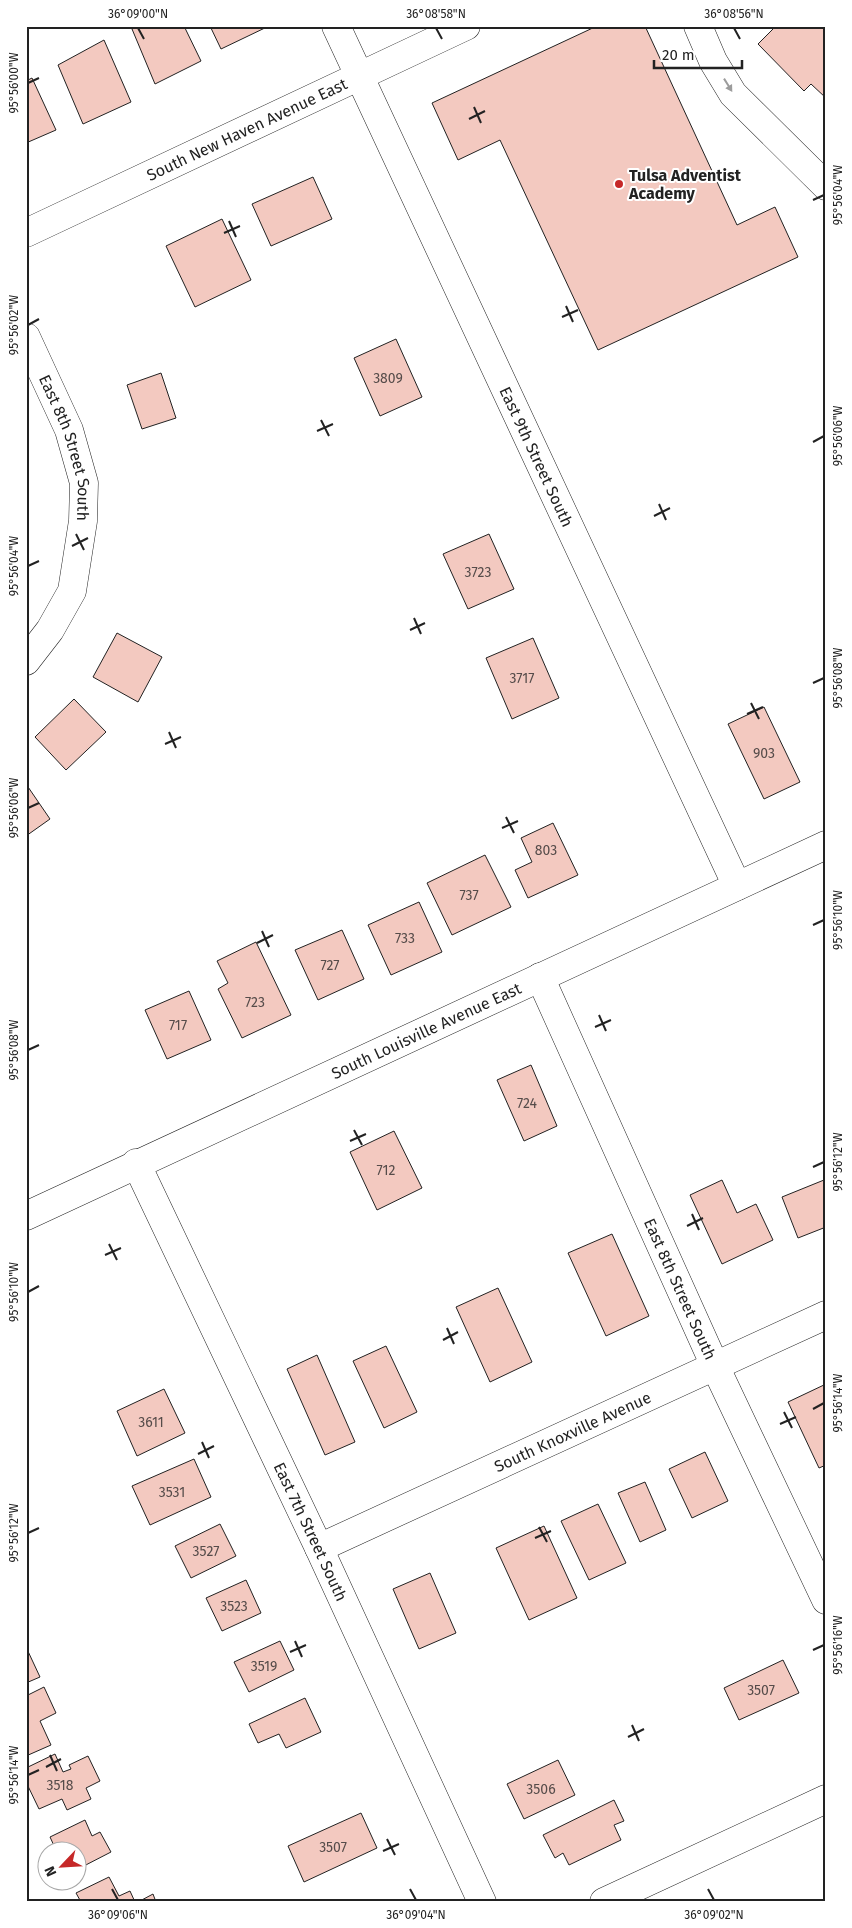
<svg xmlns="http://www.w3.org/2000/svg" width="852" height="1928" font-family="'Fira Sans',sans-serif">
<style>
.building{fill:#f3c9c0;stroke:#222}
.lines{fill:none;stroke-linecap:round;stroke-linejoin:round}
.minor-casing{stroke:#222;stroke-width:29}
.minor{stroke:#fff;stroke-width:28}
.oneway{fill:#9c9c9c}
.ticks{fill:none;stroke:#222;stroke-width:2}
.poi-dot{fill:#c62828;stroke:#fff;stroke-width:2}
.labels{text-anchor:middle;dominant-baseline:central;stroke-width:4;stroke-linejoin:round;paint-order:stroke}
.number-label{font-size:14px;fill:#564c4a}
.street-label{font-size:16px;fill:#222;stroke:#fff}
.poi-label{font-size:16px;font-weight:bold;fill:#222;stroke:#fff;text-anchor:start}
.neatline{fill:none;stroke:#222;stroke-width:2}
.ticks-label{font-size:12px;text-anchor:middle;fill:#222}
</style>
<rect width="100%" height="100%" fill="#fff"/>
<g class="building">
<path d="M137,26H184L201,61L155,84L132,29Z"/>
<path d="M210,26H269L221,49Z"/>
<path d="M597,26H645L737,225L775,207L798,257L598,350L500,140L458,160L432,103Z"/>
<path d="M776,26H826V98L811,84L804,91L758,44Z"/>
<path d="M104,40L131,102L83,124L58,65Z"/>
<path d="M32,78L56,130L26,143V81Z"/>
<path d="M313,177L332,219L271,246L252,204Z"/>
<path d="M222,219L251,280L195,307L166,246Z"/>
<path d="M396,339L422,397L380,416L354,358Z"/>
<path d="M161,373L176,418L142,429L127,385Z"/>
<path d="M489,534L514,589L468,609L443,554Z"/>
<path d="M117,633L162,657L138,702L93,677Z"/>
<path d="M533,638L559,698L512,719L486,658Z"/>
<path d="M74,699L106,732L66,770L35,737Z"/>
<path d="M764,707L800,782L764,799L728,724Z"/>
<path d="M26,784L50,819L26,836Z"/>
<path d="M553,823L578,875L528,898L515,870L532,862L521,838Z"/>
<path d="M485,855L511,907L452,935L427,883Z"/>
<path d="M419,902L442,952L391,975L368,925Z"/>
<path d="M342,930L364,979L318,1000L295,950Z"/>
<path d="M256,942L291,1015L242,1038L218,989L228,983L217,961Z"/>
<path d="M189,991L211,1040L167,1059L145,1010Z"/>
<path d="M531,1065L557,1126L524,1141L497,1080Z"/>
<path d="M394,1131L422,1188L377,1210L350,1152Z"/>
<path d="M722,1180L737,1213L756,1204L773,1240L722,1264L690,1195Z"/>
<path d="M824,1180L826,1183V1227L798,1238L782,1197Z"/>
<path d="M612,1234L649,1316L606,1336L568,1253Z"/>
<path d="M498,1288L532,1362L490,1382L456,1307Z"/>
<path d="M386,1346L417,1412L384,1428L353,1361Z"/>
<path d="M317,1355L355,1442L325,1455L287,1369Z"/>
<path d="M826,1384V1465L819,1468L788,1402Z"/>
<path d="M164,1389L185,1433L137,1456L117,1411Z"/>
<path d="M705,1452L728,1501L692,1518L669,1469Z"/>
<path d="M194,1459L211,1497L150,1525L132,1486Z"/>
<path d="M645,1482L666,1530L640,1542L618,1493Z"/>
<path d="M598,1504L626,1563L589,1580L561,1521Z"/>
<path d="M220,1524L236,1556L191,1578L175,1546Z"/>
<path d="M544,1526L577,1598L529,1620L496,1548Z"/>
<path d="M430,1573L456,1633L419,1649L393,1589Z"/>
<path d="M246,1580L261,1613L222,1631L206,1598Z"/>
<path d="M280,1641L294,1670L249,1692L234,1662Z"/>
<path d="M26,1647L40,1677L26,1683Z"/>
<path d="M783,1660L799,1693L739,1720L724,1688Z"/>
<path d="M44,1687L56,1713L40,1721L51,1745L26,1756V1696Z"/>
<path d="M305,1698L321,1732L286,1748L279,1734L258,1743L249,1724Z"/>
<path d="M55,1754L63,1772L71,1769L69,1765L88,1756L100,1781L86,1788L91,1799L67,1810L62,1799L39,1809L26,1782V1768Z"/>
<path d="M558,1760L575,1795L524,1819L507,1784Z"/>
<path d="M614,1800L624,1821L614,1825L621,1840L569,1865L563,1853L555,1858L543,1835Z"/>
<path d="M361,1813L377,1848L304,1882L288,1846Z"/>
<path d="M85,1820L92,1836L100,1832L111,1852L78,1869V1850H56L50,1837Z"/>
<path d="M109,1877L119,1896L130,1891L135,1902H81L76,1893Z"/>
<path d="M153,1894L156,1902H138Z"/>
</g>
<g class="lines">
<g class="minor-casing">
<g id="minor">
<path id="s1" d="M336,26L737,886"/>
<path d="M698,26L713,61L733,94L826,186"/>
<path id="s2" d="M26,233L466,26"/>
<path id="s3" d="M26,337L69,430L84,483L83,521L72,591L50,630L26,661"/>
<path id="s4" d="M540,977L715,1366L826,1600"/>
<path id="s5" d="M136,1163L319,1548L482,1902"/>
<path id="s6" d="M26,1216L826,845"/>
<path id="s7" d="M319,1548L826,1315"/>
<path d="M604,1902L826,1799"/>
</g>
</g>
<use href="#minor" class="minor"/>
</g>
<defs><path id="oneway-solid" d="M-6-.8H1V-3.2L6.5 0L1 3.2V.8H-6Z" transform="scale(1.25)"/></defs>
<use class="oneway" href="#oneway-solid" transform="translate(728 85) rotate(58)"/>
<path class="ticks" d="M138,28L144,39M436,28L442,39M734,28L740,39M28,83L39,78M474,107L481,123M469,119L485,111M813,200L824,195M229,221L236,237M224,233L240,226M566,306L573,322M562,317L578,310M28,325L39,319M321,420L329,436M317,431L333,424M813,442L824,436M659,504L666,520M654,516L670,508M76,534L84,550M72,546L88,538M28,566L39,561M414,618L421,634M410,630L425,623M813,683L824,678M751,703L759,719M747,714L763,707M169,732L176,748M165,744L181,737M28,808L39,803M506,817L514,833M502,828L518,821M813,925L824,920M262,931L269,947M257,943L273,935M599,1015L606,1031M595,1027L611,1020M28,1050L39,1045M354,1130L362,1145M350,1141L366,1134M813,1167L824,1162M692,1214L699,1230M687,1226L703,1218M109,1244L117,1260M105,1255L121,1248M28,1292L39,1286M447,1328L454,1344M443,1340L458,1332M813,1409L824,1403M784,1412L792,1428M780,1424L796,1417M202,1442L209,1458M198,1454L214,1446M539,1527L547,1542M28,1533L39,1528M535,1538L551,1531M295,1641L302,1657M813,1650L824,1645M290,1652L306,1645M632,1725L639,1741M628,1737L644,1729M50,1755L57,1771M46,1767L61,1759M28,1775L39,1770M387,1839L395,1855M383,1851L399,1844M112,1889L118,1900M410,1889L416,1900M708,1889L714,1900"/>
<circle class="poi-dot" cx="619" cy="184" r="5"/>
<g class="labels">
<g class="number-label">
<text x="388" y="378">3809</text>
<text x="478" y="572">3723</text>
<text x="522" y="678">3717</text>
<text x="764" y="753">903</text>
<text x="546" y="850">803</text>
<text x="469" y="895">737</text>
<text x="405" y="938">733</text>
<text x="330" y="965">727</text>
<text x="255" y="1002">723</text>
<text x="178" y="1025">717</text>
<text x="527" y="1103">724</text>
<text x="386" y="1170">712</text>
<text x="151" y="1422">3611</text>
<text x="172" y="1492">3531</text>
<text x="206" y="1551">3527</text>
<text x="234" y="1606">3523</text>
<text x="264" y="1666">3519</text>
<text x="761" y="1690">3507</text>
<text x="60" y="1785">3518</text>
<text x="541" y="1789">3506</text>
<text x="333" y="1847">3507</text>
</g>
<g class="street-label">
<text stroke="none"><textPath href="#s2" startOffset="244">South New Haven Avenue East</textPath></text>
<text stroke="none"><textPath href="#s3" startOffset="119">East 8th Street South</textPath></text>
<text stroke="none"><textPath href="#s1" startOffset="475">East 9th Street South</textPath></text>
<text stroke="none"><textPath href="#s6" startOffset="441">South Louisville Avenue East</textPath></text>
<text stroke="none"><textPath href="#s4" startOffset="342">East 8th Street South</textPath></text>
<text stroke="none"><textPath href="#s7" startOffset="279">South Knoxville Avenue</textPath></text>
<text stroke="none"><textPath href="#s5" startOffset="408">East 7th Street South</textPath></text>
</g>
<g class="poi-label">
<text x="629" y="175">Tulsa Adventist<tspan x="629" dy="18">Academy</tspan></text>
</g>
</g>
<rect width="852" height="1928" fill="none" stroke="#ffffff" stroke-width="55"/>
<g transform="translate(62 1866) rotate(245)"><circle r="24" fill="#ffffff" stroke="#a7a7a7"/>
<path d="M0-4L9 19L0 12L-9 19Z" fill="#c62828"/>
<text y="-8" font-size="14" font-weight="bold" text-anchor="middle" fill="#222222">N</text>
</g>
<path d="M654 60v8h88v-8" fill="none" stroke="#222222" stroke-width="2.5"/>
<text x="662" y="60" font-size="15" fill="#222222" stroke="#ffffff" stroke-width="4" paint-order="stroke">20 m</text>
<rect x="28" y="28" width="796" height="1872" class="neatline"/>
<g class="ticks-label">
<text x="138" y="18">36°09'00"N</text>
<text x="436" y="18">36°08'58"N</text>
<text x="734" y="18">36°08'56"N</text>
<text transform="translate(14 83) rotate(-90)" y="4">95°56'00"W</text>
<text transform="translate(838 195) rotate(-90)" y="4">95°56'04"W</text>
<text transform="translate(14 325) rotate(-90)" y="4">95°56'02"W</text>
<text transform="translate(838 436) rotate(-90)" y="4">95°56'06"W</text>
<text transform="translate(14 566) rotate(-90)" y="4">95°56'04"W</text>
<text transform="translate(838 678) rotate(-90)" y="4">95°56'08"W</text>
<text transform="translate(14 808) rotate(-90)" y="4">95°56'06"W</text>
<text transform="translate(838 920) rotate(-90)" y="4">95°56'10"W</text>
<text transform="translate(14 1050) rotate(-90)" y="4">95°56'08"W</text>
<text transform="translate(838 1162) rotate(-90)" y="4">95°56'12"W</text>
<text transform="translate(14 1292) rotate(-90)" y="4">95°56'10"W</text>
<text transform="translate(838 1403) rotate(-90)" y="4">95°56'14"W</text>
<text transform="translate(14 1533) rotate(-90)" y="4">95°56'12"W</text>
<text transform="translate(838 1645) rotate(-90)" y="4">95°56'16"W</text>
<text transform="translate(14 1775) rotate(-90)" y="4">95°56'14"W</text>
<text x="118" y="1919">36°09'06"N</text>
<text x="416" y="1919">36°09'04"N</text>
<text x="714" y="1919">36°09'02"N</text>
</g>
</svg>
